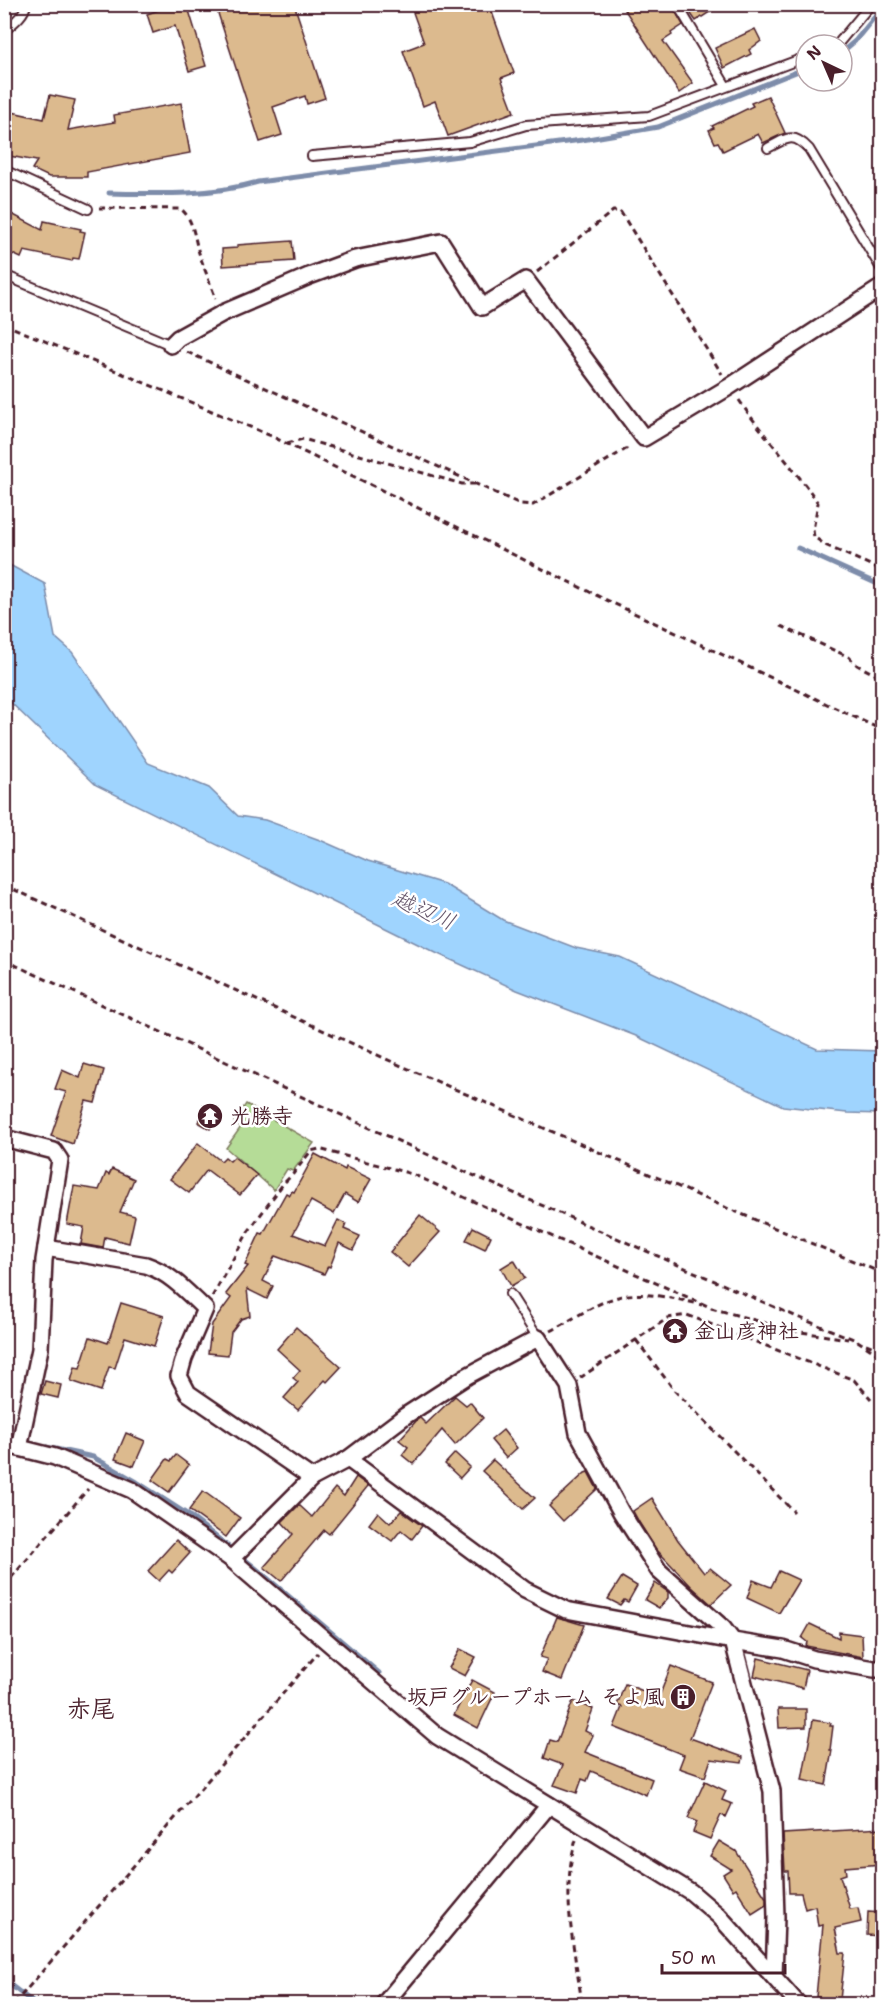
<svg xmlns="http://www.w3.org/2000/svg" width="887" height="2009" font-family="'Shantell Sans','Klee One',sans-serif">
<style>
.green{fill:#b5dc97;stroke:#807e61;stroke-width:1.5}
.water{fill:#9fd4fe;stroke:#7d8caa;stroke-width:1.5}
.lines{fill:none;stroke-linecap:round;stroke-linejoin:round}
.stream{stroke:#7d8caa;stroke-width:5}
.building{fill:#dcba8e;stroke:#4a1f2b;stroke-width:1.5}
.service-casing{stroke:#4a1f2b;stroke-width:12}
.minor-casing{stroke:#4a1f2b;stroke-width:20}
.path{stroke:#4a1f2b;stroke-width:3;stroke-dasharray:6 4.5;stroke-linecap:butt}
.service{stroke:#fff;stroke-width:8}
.minor{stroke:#fff;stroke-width:15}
.labels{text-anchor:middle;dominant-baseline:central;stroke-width:5;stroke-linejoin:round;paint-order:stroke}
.poi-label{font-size:21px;font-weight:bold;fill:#4a1f2b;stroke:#fff;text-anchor:start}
.water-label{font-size:22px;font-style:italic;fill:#64556a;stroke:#fff}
.quarter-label{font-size:24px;font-weight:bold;fill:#4a1f2b;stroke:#fff}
</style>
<rect width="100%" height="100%" fill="#fff"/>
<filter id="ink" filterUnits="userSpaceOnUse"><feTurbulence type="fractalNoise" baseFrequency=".0167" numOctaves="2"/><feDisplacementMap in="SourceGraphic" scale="12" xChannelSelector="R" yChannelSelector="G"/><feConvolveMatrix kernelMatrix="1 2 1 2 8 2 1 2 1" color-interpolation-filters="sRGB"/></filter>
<g filter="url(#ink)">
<path class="green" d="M246,1104L314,1143L293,1171L287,1169L274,1190L226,1148L241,1127L234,1122Z"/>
<path class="water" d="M4,562L45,584L55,637L72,652L148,763L209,788L238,816L265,820L320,840L368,861L444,884L503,920L576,948L620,957L817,1049L882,1051V1114L847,1113L783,1106L636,1036L517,990L436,953L96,785L5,697Z"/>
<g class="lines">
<g class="stream">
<path d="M842,52L855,41L882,8"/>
<path d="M109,193C158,194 210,196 258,182L582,140L658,127L806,68"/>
<path d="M798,548L882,586"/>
<path d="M4,1435L20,1440"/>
<path d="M46,1447L93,1457L137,1482L187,1514L253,1566L379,1673"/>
<path d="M4,1980L35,2004"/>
</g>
</g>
<g class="building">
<path d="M176,4H187L206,66L189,71L175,26L153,33L147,14Z"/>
<path d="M215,4H294L325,98L307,104L305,96L273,107L282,135L260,142Z"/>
<path d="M410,4H489L514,73L501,78L514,112L448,136L435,101L423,106L403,51L424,43Z"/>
<path d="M621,4H671L683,25L671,33L672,35L663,41L693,83L679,93Z"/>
<path d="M684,4H722L696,21Z"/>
<path d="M755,29L761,41L749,50L751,54L724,68L715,48Z"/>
<path d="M50,95L75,100L68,130L115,122L114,115L181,103L190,153L87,172V177H49L32,169L37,161L4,155V120L7,111L44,119Z"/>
<path d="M768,96L785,133L763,143L758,134L723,151L718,142L715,143L709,130L714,128L712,126L753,106L751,103Z"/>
<path d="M4,210L42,230L44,221L81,229L80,231L85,232L79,259L73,258L72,261L24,251L21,258L4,250Z"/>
<path d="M292,241L294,261L223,266L222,249L237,248V245Z"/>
<path d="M84,1064L104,1070L95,1103L86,1101L73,1144L51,1136L66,1092L55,1089L62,1070L80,1078Z"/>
<path d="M208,1106L221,1113L210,1129L198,1122Z"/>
<path d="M198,1143L221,1161L225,1157L230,1161L234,1157L257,1175L240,1195L207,1170L189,1193L170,1179Z"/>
<path d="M315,1154L345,1170L346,1167L371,1179L358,1202L345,1194L334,1214L311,1201L293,1234L325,1246L338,1220L346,1224L344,1229L360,1236L353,1250L339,1243L330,1267L328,1266L324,1274L275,1256L263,1281L273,1286L267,1299L247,1289L250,1316L241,1319L231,1332L228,1355L208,1353L212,1324L231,1298L226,1294L248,1266L245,1265L260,1233L263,1234L286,1193L290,1195L292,1191L294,1192Z"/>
<path d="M112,1169L134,1179L120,1212L135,1216L129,1243L105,1237L103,1248L81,1244L84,1227L67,1224L74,1186L99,1190L106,1173L109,1175Z"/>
<path d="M420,1215L440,1232L408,1267L390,1252Z"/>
<path d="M473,1227L491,1236L485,1249L466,1240Z"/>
<path d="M514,1260L525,1278L511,1286L501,1268Z"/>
<path d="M121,1303L164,1316L154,1346L125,1337L115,1368L109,1367L101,1391L71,1381L75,1367L80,1368L90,1337L108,1343Z"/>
<path d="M296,1327L341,1367L327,1382L325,1380L298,1410L284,1398L298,1382L293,1378L300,1370L277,1349Z"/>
<path d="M45,1381L61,1385L58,1398L41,1394Z"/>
<path d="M455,1396L466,1405L470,1402L483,1418L455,1445L442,1430L413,1464L402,1455L408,1447L399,1440L417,1420L420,1418L426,1424Z"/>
<path d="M503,1430L517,1448L506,1458L491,1440Z"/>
<path d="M126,1433L145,1441L134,1466L115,1459Z"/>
<path d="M455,1453L470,1467L460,1478L445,1464Z"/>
<path d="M176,1455L189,1465L169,1492L152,1480L167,1459L171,1461Z"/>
<path d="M493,1460L535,1498L523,1509L482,1471Z"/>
<path d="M588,1472L597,1489L563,1521L549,1506L585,1473Z"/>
<path d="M356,1477L368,1486L329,1534L324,1530L281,1581L264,1567L293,1534L282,1522L299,1505L312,1517L335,1488L344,1496Z"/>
<path d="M203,1491L240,1518L226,1537L189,1510Z"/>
<path d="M652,1498L678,1540L704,1573L710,1568L731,1585L711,1604L692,1587L656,1549L640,1524L633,1511Z"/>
<path d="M401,1511L422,1526L412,1539L401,1530L392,1541L369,1524L378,1512L390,1523Z"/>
<path d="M176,1540L190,1553L172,1573L169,1570L159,1581L148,1571Z"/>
<path d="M779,1571L799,1580L779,1613L747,1598L753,1580L771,1587Z"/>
<path d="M622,1577L637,1586L628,1602L624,1600L620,1605L608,1599Z"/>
<path d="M655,1583L668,1592V1598L659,1608L645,1600Z"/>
<path d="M557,1617L584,1625L562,1680L542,1672L547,1659L540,1657Z"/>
<path d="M810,1624L839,1638V1632L862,1635L863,1657L806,1646L807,1642L802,1638Z"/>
<path d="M460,1649L476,1657L465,1676L449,1668Z"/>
<path d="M758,1658L807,1670L803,1688L754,1676Z"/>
<path d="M671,1666L712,1682L690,1738L743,1757L742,1763L711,1759L705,1777L679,1768L684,1755L614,1727L622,1707L617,1705L625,1684L659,1697Z"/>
<path d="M472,1680L495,1692L478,1728L454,1715Z"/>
<path d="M573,1701L593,1709L585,1731L593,1735L585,1752L652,1779L646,1795L591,1771L587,1781L582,1779L577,1793L554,1785L563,1765L544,1758L550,1740L557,1742Z"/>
<path d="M778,1709H806V1727L779,1728Z"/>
<path d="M813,1720L831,1723L830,1726H833L830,1750H832L826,1785L802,1780Z"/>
<path d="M705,1781L726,1791L722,1800L732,1804L726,1817L721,1815L710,1839L693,1832L697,1822L688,1818Z"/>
<path d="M882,1828V1864L845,1867L846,1874L840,1876L850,1909L858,1908L861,1922L835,1928L840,1953H845L840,2000L816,1997L823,1925L818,1926L815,1906L805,1909L801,1893H789L788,1871H785L783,1834Z"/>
<path d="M719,1841L736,1851L766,1898V1905L752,1914L736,1888L733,1890L723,1874L731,1869L710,1856Z"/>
<path d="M868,1912L882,1913V1936L867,1935Z"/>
</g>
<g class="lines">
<g class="service-casing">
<g id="service">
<path d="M677,4L726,86"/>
<path d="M4,31C12,24 25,15 26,4"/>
<path d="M837,45L871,4"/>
<path d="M768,148C787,138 793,132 809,149L882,270"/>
<path d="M312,156L470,142L526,125L649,116L806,57"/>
<path d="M4,170L88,209"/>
<path d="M4,275L171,345"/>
<path d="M510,1294L538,1338"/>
</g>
</g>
<g class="minor-casing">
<g id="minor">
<path d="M171,345L178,338L223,313L309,276L355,259L441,242L482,307L526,280L644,438L729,387L882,287"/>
<path d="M4,1138L54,1151L60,1160L44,1260L40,1349L19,1448"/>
<path d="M46,1248L146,1265C170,1273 187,1292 205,1309L184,1358L179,1376L188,1393L312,1478"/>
<path d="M4,1444L55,1457L132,1490L231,1559L437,1736L691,1892L719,1916L798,2004"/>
<path d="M348,1459L525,1590L566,1610L733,1641L772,1791L776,1917L774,1977"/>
<path d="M231,1559L312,1478L348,1459L405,1416L467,1376L538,1338L569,1386L578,1433L621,1512L659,1571L723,1628L733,1641L783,1649L814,1659L874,1669H882"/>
<path d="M384,2004L549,1805"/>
</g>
</g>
<g class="path">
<path d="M99,208L181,209C194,220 194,238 199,253C204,268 210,283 216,299"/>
<path d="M537,272L613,211H620L722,374"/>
<path d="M4,324L269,435L600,597L882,730"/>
<path d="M187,352L520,504L533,505L631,446"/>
<path d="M739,400C763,436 794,467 818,503L813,530L814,537L827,546L882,570"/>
<path d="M287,443L303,439L462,484H475"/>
<path d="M781,626L849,657L857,665L882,678"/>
<path d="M4,885L395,1063L727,1208L882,1273"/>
<path d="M4,960L468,1173L795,1316L856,1340L882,1357"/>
<path d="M212,1297L248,1232L283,1184L293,1174L311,1151L319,1149L412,1174L712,1308"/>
<path d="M711,1308L794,1331L848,1339"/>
<path d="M551,1331C572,1320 595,1303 618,1297C641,1290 679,1299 702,1305"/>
<path d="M636,1340L675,1391L794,1512"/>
<path d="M866,1344L882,1350"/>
<path d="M580,1378L668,1318L687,1315L854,1380L871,1399"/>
<path d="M4,1586L88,1489"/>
<path d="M576,1840C560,1892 575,1951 582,2004"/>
<path d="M4,1998L12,2004"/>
<path d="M14,2004L318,1653"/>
</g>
<use href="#service" class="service"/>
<use href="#minor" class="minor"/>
</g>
</g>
<defs>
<g id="temple-disc" transform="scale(1.35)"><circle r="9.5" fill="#4a1f2b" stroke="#fff"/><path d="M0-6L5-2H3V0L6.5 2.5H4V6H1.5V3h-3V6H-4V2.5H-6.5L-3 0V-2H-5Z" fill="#fff"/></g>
<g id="building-disc" transform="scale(1.35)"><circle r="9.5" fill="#4a1f2b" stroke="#fff"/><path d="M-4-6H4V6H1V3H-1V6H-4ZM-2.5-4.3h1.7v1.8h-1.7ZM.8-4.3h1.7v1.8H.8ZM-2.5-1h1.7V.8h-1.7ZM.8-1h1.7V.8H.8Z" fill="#fff"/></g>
</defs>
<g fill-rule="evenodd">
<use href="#temple-disc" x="210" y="1116"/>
<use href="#temple-disc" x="675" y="1331"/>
<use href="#building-disc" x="683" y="1697"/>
</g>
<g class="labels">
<g class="poi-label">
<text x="230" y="1116">光勝寺</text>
<text x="694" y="1331">金山彦神社</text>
<text x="664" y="1697" text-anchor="end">坂戸グループホーム そよ風</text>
</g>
<g class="water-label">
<text transform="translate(424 910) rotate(24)">越辺川</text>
</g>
<g class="quarter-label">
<text x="91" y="1709">赤尾</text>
</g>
</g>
<rect width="887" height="2009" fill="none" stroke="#fff" stroke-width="24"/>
<rect x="12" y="12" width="863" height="1985" fill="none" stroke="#4a1f2b" stroke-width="2" filter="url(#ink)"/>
<g transform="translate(824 63) rotate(316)"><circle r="28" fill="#ffffff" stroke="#b7a5aa" stroke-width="1.5"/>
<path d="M0-4.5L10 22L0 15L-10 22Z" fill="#4a1f2b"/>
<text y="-9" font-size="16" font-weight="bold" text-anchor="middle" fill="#4a1f2b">N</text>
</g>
<path d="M662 1964v9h123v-9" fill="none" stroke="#4a1f2b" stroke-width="3"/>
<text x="671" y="1964" font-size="18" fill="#4a1f2b" stroke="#ffffff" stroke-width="4.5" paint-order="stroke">50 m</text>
</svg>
